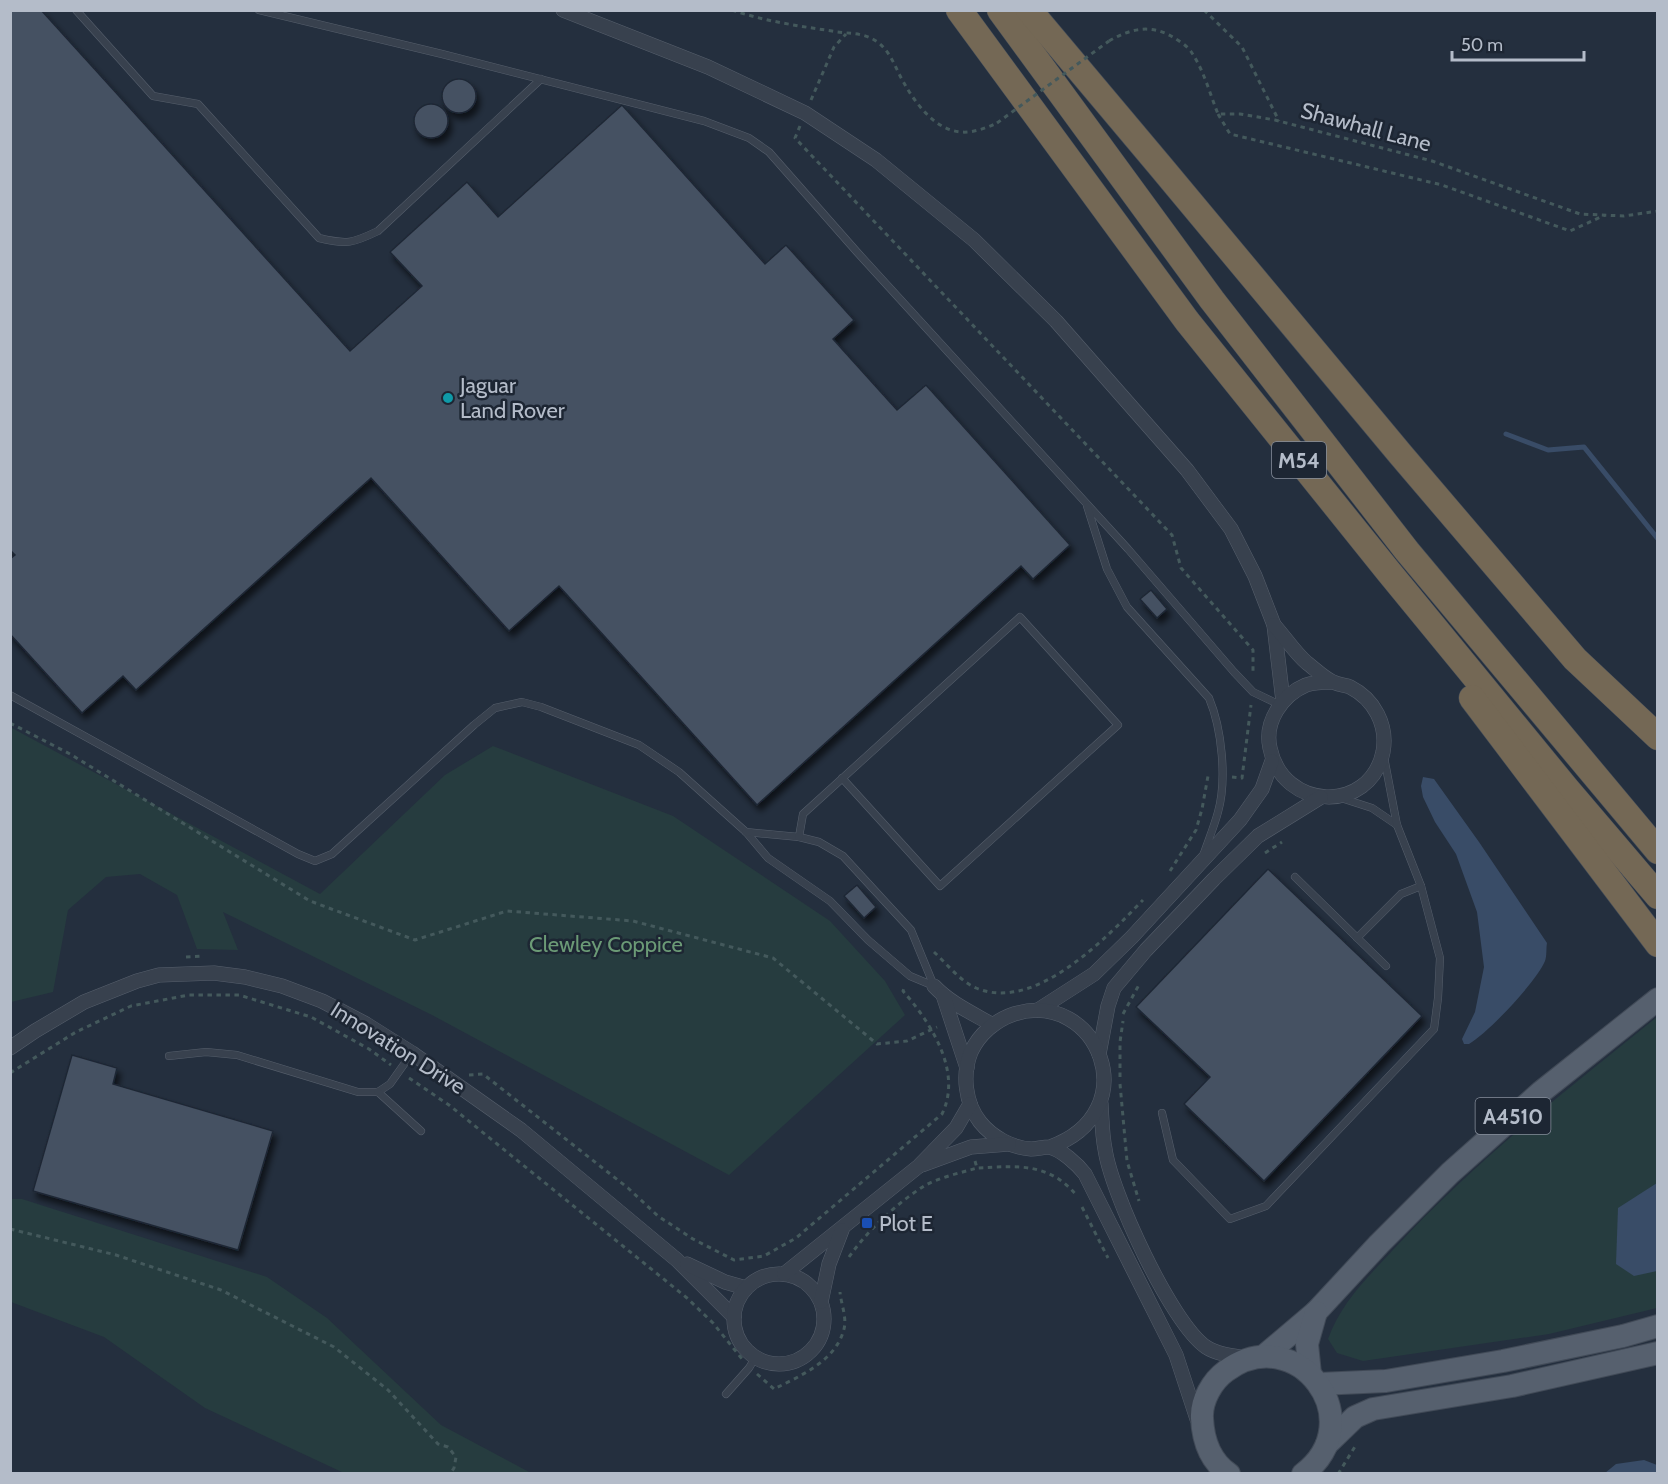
<svg xmlns="http://www.w3.org/2000/svg" width="1668" height="1484" font-family="Cabin,sans-serif">
<style>
.green{fill:#263c3f}
.water{fill:#394c67}
.lines{fill:none;stroke-linecap:round;stroke-linejoin:round}
.stream{stroke:#394c67;stroke-width:5}
.building{fill:#455162;stroke:#1f2835;stroke-width:1.5;filter:url(#shadow)}
.lane-casing{stroke:#565f6c;stroke-width:8}
.street-casing{stroke:#565f6c;stroke-width:15}
.primary-casing{stroke:#414a57;stroke-width:24}
.highway-casing{stroke:#434c59;stroke-width:27}
.path{stroke:#44595c;stroke-width:3;stroke-dasharray:4.5 4.5;stroke-linecap:butt}
.lane{stroke:#38414e;stroke-width:7}
.street{stroke:#38414e;stroke-width:14}
.primary{stroke:#56606e;stroke-width:22}
.highway{stroke:#746855;stroke-width:26}
.path-bridge{stroke:#44595c;stroke-width:3;stroke-dasharray:4.5 4.5;stroke-linecap:butt}
.culture-dot{fill:#0f9aa8;stroke:#1d2633;stroke-width:2}
.transit-dot{fill:#1a4fb4;stroke:#1d2633;stroke-width:2}
.labels{text-anchor:middle;dominant-baseline:central;stroke-width:5;stroke-linejoin:round;paint-order:stroke}
.shield{fill:#1d2633;stroke:#878f9c;stroke-width:1.5}
.shield-label{font-size:21px;font-weight:bold;fill:#b4bcc9}
.street-label{font-size:22px;fill:#b4bcc9;stroke:#1d2633}
.poi-label{font-size:22px;fill:#b4bcc9;stroke:#1d2633;text-anchor:start}
.park-label{font-size:22px;fill:#6b9a76;stroke:#1d2633}
</style>
<defs>
<filter id="shadow"><feDropShadow dx="3.5" dy="6" stdDeviation="3" flood-color="#0009"/></filter>
</defs>
<rect width="100%" height="100%" fill="#242f3e"/>
<g class="green">
<path d="M10,727L320,894L445,775L493,746L673,816L830,921L885,981L905,1015L729,1175L432,1015L223,912L238,950L197,949L177,895L140,874L106,877L68,910L53,992L11,1002Z"/>
<path d="M1657,1017V1308L1549,1334L1363,1361L1337,1353L1328,1339C1341,1303 1367,1278 1392,1251C1472,1164 1565,1091 1657,1017Z"/>
<path d="M11,1199H22L267,1277L327,1318L441,1425L531,1473H344L205,1408L104,1337L11,1302Z"/>
</g>
<g class="water">
<path d="M1423,777L1434,779L1479,842L1547,943C1546,948 1547,956 1545,961C1537,981 1488,1033 1469,1044H1464L1462,1039L1475,1012L1484,967L1477,912L1456,854L1435,822L1423,797L1421,786Z"/>
<path d="M1657,1183V1271L1634,1276L1616,1264L1618,1208Z"/>
<path d="M1644,1460L1657,1465V1473H1605L1616,1464Z"/>
</g>
<g class="lines">
<path class="stream" d="M1506,434L1548,450L1584,447L1658,539"/>
</g>
<g class="building">
<path d="M10,10H41L350,351L422,286L390,252L467,182L498,217L622,105L765,264L786,245L854,320L833,339L897,410L926,385L1070,545L1033,579L1021,566L757,805L559,586L509,631L371,478L136,690L123,676L82,713L10,634V559L15,555L10,550Z"/>
<circle cx="459" cy="96" r="17"/>
<circle cx="431" cy="121" r="17"/>
<path d="M1151,590L1167,609L1157,618L1140,599Z"/>
<path d="M1268,869L1422,1016L1264,1181L1184,1104L1210,1077L1136,1007Z"/>
<path d="M857,885L876,907L864,918L844,896Z"/>
<path d="M72,1055L117,1068L113,1084L273,1131L238,1250L33,1191Z"/>
</g>
<g class="lines">
<g class="lane-casing">
<g id="lane">
<path d="M76,10L153,96L198,104L319,238C347,245 353,243 378,231L541,79"/>
<path d="M259,10L442,54L704,121L749,138L769,152L857,252L1128,549L1234,672L1253,692L1280,705"/>
<path d="M1087,506L1107,569L1127,607L1209,698C1222,729 1227,780 1218,812C1214,827 1208,841 1203,856"/>
<path d="M10,695L298,854L315,861L332,854L474,725L495,708L522,702L541,707L639,745L679,772L746,832L768,858L830,901L868,940L910,976L934,986"/>
<path d="M1341,798L1372,808L1397,825"/>
<path d="M746,832L799,837L819,842L843,856L911,930L934,986"/>
<path d="M799,837L803,814L1020,617L1118,725L940,886L842,778"/>
<path d="M1295,877L1386,966"/>
<path d="M1357,938L1401,894L1421,886"/>
<path d="M169,1056L206,1052L237,1055L358,1092H378L390,1084L412,1053"/>
<path d="M378,1092L421,1131"/>
<path d="M1162,1113L1173,1160L1230,1219L1266,1206L1434,1029L1438,998L1440,958L1421,886L1397,825L1384,757"/>
<path d="M726,1394L749,1368L755,1358"/>
</g>
</g>
<g class="street-casing">
<g id="street">
<path d="M563,10L708,67L805,113L876,160L974,240L1056,321L1187,470L1231,529L1255,576L1274,625L1283,701"/>
<path d="M1274,625C1285,637 1295,653 1307,663C1315,669 1324,678 1333,682C1339,685 1345,685 1350,687C1374,699 1388,725 1383,752C1370,814 1283,811 1270,748C1264,722 1282,695 1306,685C1314,682 1323,682 1333,682"/>
<path d="M934,986C950,1003 972,1013 993,1025"/>
<path d="M943,995L967,1068"/>
<path d="M1038,1010L1094,974L1132,937L1240,820L1262,789L1272,761"/>
<path d="M10,1048L35,1031L84,1002L137,981L159,975L214,973L245,977L282,986L322,1001L366,1024L412,1053L521,1130L677,1260L734,1317"/>
<path d="M1099,1054L1108,1006L1114,988L1146,950L1214,879L1258,836L1321,797"/>
<path d="M1101,1104C1102,1119 1102,1134 1105,1149C1111,1192 1171,1323 1206,1347C1218,1355 1236,1356 1250,1358"/>
<path d="M1050,1147C1148,1112 1098,988 1014,1014C996,1020 979,1034 971,1052C962,1074 965,1103 980,1122C992,1137 1012,1148 1031,1149C1037,1149 1043,1147 1049,1147C1061,1149 1078,1165 1085,1174L1176,1355L1197,1419"/>
<path d="M922,1165L971,1147L1009,1144"/>
<path d="M687,1264L725,1282L746,1288"/>
<circle cx="779" cy="1319" r="45"/>
<path d="M784,1274L919,1166L956,1128L970,1104"/>
<path d="M821,1302L829,1264L842,1230"/>
</g>
</g>
<g class="primary-casing">
<g id="primary">
<path d="M1264,1356L1316,1312L1379,1244L1450,1173L1541,1092L1658,999"/>
<path d="M1310,1374L1307,1344L1316,1312"/>
<path d="M1319,1384L1386,1381L1503,1361L1623,1336L1658,1326"/>
<path d="M1327,1444L1355,1417L1373,1409L1512,1386L1658,1353"/>
<path d="M1229,1474C1210,1461 1203,1440 1202,1418C1201,1401 1212,1381 1226,1371C1297,1319 1373,1421 1303,1474"/>
</g>
</g>
<g class="highway-casing">
<g id="highway">
<path d="M959,10L1187,321L1388,571L1566,788L1658,896"/>
<path d="M1000,10L1212,300L1407,551L1658,851"/>
<path d="M1029,10L1161,167L1401,455L1575,659L1658,737"/>
<path d="M1472,698L1658,944"/>
</g>
</g>
<g class="path">
<path d="M732,10C764,21 798,26 832,31C847,34 863,32 876,41C891,51 895,68 904,83C916,104 935,130 961,132C973,133 986,128 997,123"/>
<path d="M1204,10L1242,47L1279,121"/>
<path d="M1109,41C1130,29 1149,24 1171,36C1178,40 1188,46 1192,53C1204,71 1210,94 1218,114H1240L1275,120L1432,161L1580,214L1624,216L1658,211"/>
<path d="M811,100L834,47L846,34"/>
<path d="M1218,114L1230,134L1442,185L1570,231L1605,215"/>
<path d="M800,126L795,138L1172,535L1181,568L1253,650V674"/>
<path d="M10,723L70,754L310,901L415,940L507,911L633,921L773,958L877,1044L907,1041L937,1027"/>
<path d="M1232,777L1242,778L1251,705"/>
<path d="M1265,853L1282,842"/>
<path d="M1170,871L1196,830L1202,809L1208,776H1211"/>
<path d="M934,952C947,964 960,981 976,988C1035,1013 1106,938 1143,900"/>
<path d="M186,957L204,956"/>
<path d="M1123,1014L1140,983"/>
<path d="M10,1073L76,1032L131,1006L189,995H239L311,1017L369,1049L391,1065"/>
<path d="M469,1075L483,1074L628,1188L658,1216L693,1239L734,1260L764,1256L796,1238L942,1114C963,1071 930,1022 903,991L905,986"/>
<path d="M1120,1077V1042L1123,1021"/>
<path d="M409,1078L449,1105L687,1298L713,1323L742,1359"/>
<path d="M1120,1084L1127,1161L1139,1201"/>
<path d="M975,1161L977,1168C1018,1166 1049,1162 1077,1196"/>
<path d="M1082,1207L1108,1258"/>
<path d="M10,1229L116,1255L221,1290L334,1347L388,1390L438,1444L448,1447L456,1457L454,1468L450,1474"/>
<path d="M849,1257C868,1230 896,1204 924,1186C940,1177 960,1173 977,1168"/>
<path d="M757,1374L774,1389C800,1376 836,1361 844,1329C847,1317 841,1304 840,1292"/>
<path d="M1338,1474L1356,1445"/>
</g>
<use href="#lane" class="lane"/>
<use href="#street" class="street"/>
<use href="#primary" class="primary"/>
<use href="#highway" class="highway"/>
<path class="path-bridge" d="M997,123L1109,41"/>
</g>
<circle class="culture-dot" cx="448" cy="398" r="6"/>
<rect class="transit-dot" x="861" y="1217" width="12" height="12" rx="3"/>
<g class="labels">
<g class="shield">
<rect x="1272" y="442" width="54" height="36" rx="4.5"/>
<rect x="1475.5" y="1098" width="75" height="36" rx="4.5"/>
</g>
<g class="shield-label">
<text x="1299" y="460">M54</text>
<text x="1513" y="1116">A4510</text>
</g>
<g class="street-label">
<text transform="translate(1366 127) rotate(15)">Shawhall Lane</text>
<text transform="translate(398 1048) rotate(32)">Innovation Drive</text>
</g>
<g class="poi-label">
<text x="460" y="385">Jaguar<tspan x="460" dy="25">Land Rover</tspan></text>
<text x="879" y="1223">Plot E</text>
</g>
<g class="park-label">
<text x="606" y="944">Clewley Coppice</text>
</g>
</g>
<rect width="1668" height="1484" fill="none" stroke="#b4bcc9" stroke-width="24"/>
<path d="M1452 51v9h132v-9" fill="none" stroke="#b4bcc9" stroke-width="3"/>
<text x="1461" y="51" font-size="18" fill="#b4bcc9" stroke="#1d2633" stroke-width="4.5" paint-order="stroke">50 m</text>
</svg>
